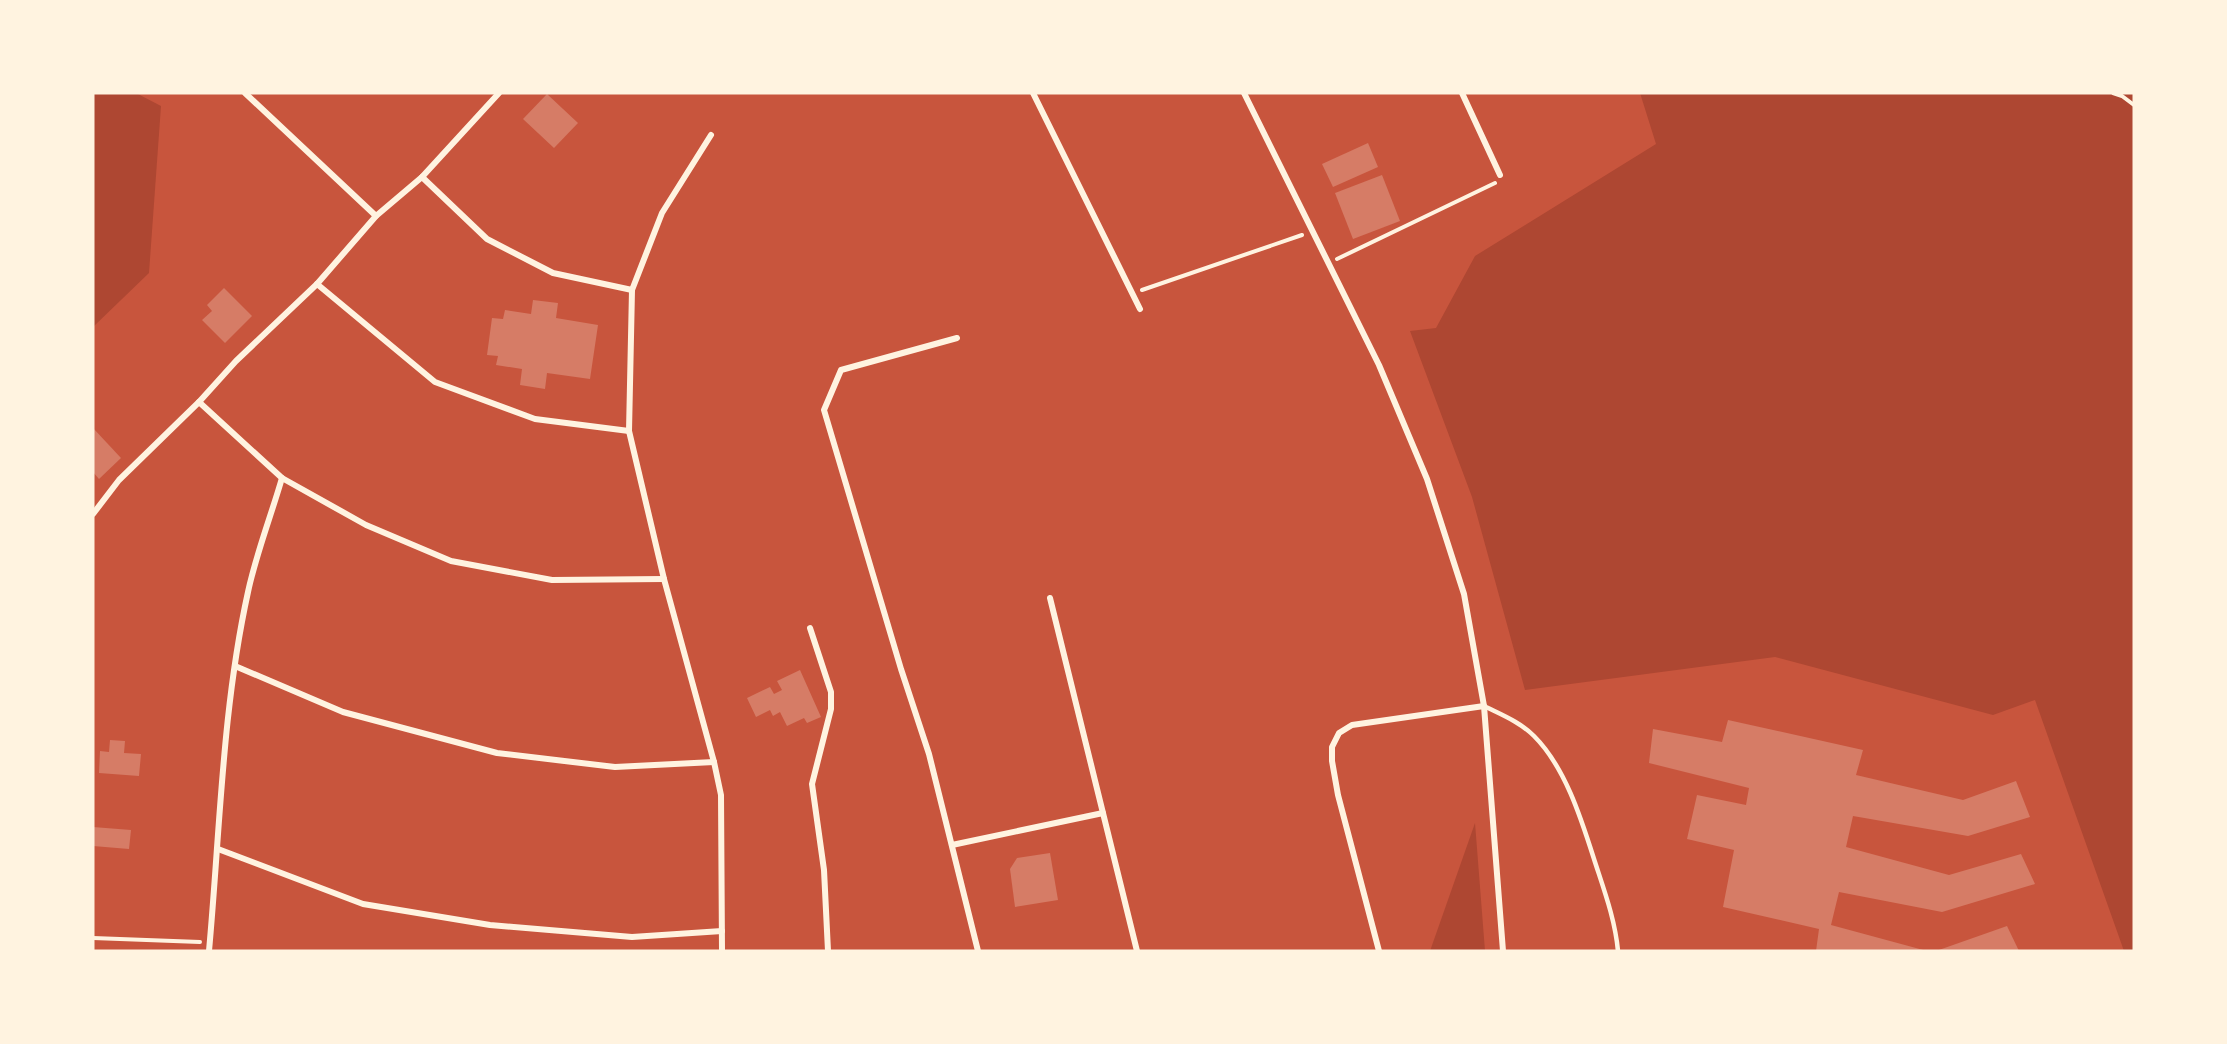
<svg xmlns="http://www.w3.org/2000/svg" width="2227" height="1044" font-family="Georgia,serif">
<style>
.green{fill:#ae4732}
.building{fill:#d67c66}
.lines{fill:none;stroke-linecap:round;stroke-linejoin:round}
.path{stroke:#fff3e0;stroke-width:4}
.service{stroke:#fff3e0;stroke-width:4.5}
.minor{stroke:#fff3e0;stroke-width:6}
</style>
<rect width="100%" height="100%" fill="#c8553d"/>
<g class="green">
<path d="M93,93H136L161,106L149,273L93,327Z"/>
<path d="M1640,93H2134V951H2124L2035,700L1993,715L1775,657L1525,690L1472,497L1410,331L1436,328L1475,256L1656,144Z"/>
<path d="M1475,823L1485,951H1430Z"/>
</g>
<g class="building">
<path d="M547,94L578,123L554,148L523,119Z"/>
<path d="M1368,143L1378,167L1333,187L1322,164Z"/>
<path d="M1382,175L1400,221L1353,239L1335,193Z"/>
<path d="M224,288L252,316L225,343L202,320L212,311L207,305Z"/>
<path d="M533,300L558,303L556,318L598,325L590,379L547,373L545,389L520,385L522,369L496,365L498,356L487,355L492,318L503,319L505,310L531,314Z"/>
<path d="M93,428L121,458L99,479L93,472Z"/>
<path d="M800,670L821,717L807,723L804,718L787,726L780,712L773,716L770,710L756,717L747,698L770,687L774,694L782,690L777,681Z"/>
<path d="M1728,720L1863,750L1856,775L1963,800L2016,781L2030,817L1968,836L1853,816L1846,847L1949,875L2021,854L2035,884L1942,912L1839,892L1831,925L1927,951H1816L1819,929L1723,907L1734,850L1687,839L1697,795L1746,805L1749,788L1649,763L1653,729L1722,742Z"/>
<path d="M110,740L125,741L124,753L141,754L139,776L99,773L100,751L109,752Z"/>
<path d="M93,827L131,830L129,849L93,846Z"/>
<path d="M1050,853L1058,900L1015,907L1010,869L1017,858Z"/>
<path d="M2007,926L2019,951H1936Z"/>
</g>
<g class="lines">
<g class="path">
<path d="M2113,93L2122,96L2134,105"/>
<path d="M1337,259L1495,183"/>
<path d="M1142,290L1302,235"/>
<path d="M93,938L200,942"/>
</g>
<path class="service" d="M1484,706C1502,715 1520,722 1534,736C1565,767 1581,818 1594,859C1604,890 1615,919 1618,951"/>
<g class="minor">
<path d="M245,93L376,216"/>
<path d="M1033,93L1140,309"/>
<path d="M1244,93L1379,365L1427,479L1464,594L1484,706L1503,951"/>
<path d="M1462,93L1500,175"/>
<path d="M711,135L662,213L632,290L629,431L664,579L714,762L721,795L722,951"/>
<path d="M422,177L487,239L553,273L632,290"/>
<path d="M317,284L435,382L535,419L629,431"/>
<path d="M957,338L841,370L824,410L901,669L929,754L978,951"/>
<path d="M199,402L282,478L366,525L451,561L552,580L664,579"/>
<path d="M93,514L119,480L199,402L236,361L317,284L376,216L422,177L499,93"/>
<path d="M1050,598L1137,951"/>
<path d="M810,628L831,692V709L812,784L824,870L828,951"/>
<path d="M235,666L343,712L497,753L615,767L714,762"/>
<path d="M952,845L1103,813"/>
<path d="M218,849L363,904L490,925L632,937L722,931"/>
<path d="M209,951C220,831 222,710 248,592C256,554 271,516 282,478"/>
<path d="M1379,951L1338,795L1332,761V747L1339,733L1352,725L1484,706"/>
</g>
</g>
<rect width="2227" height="1044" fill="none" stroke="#fff3e0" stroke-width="189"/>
</svg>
